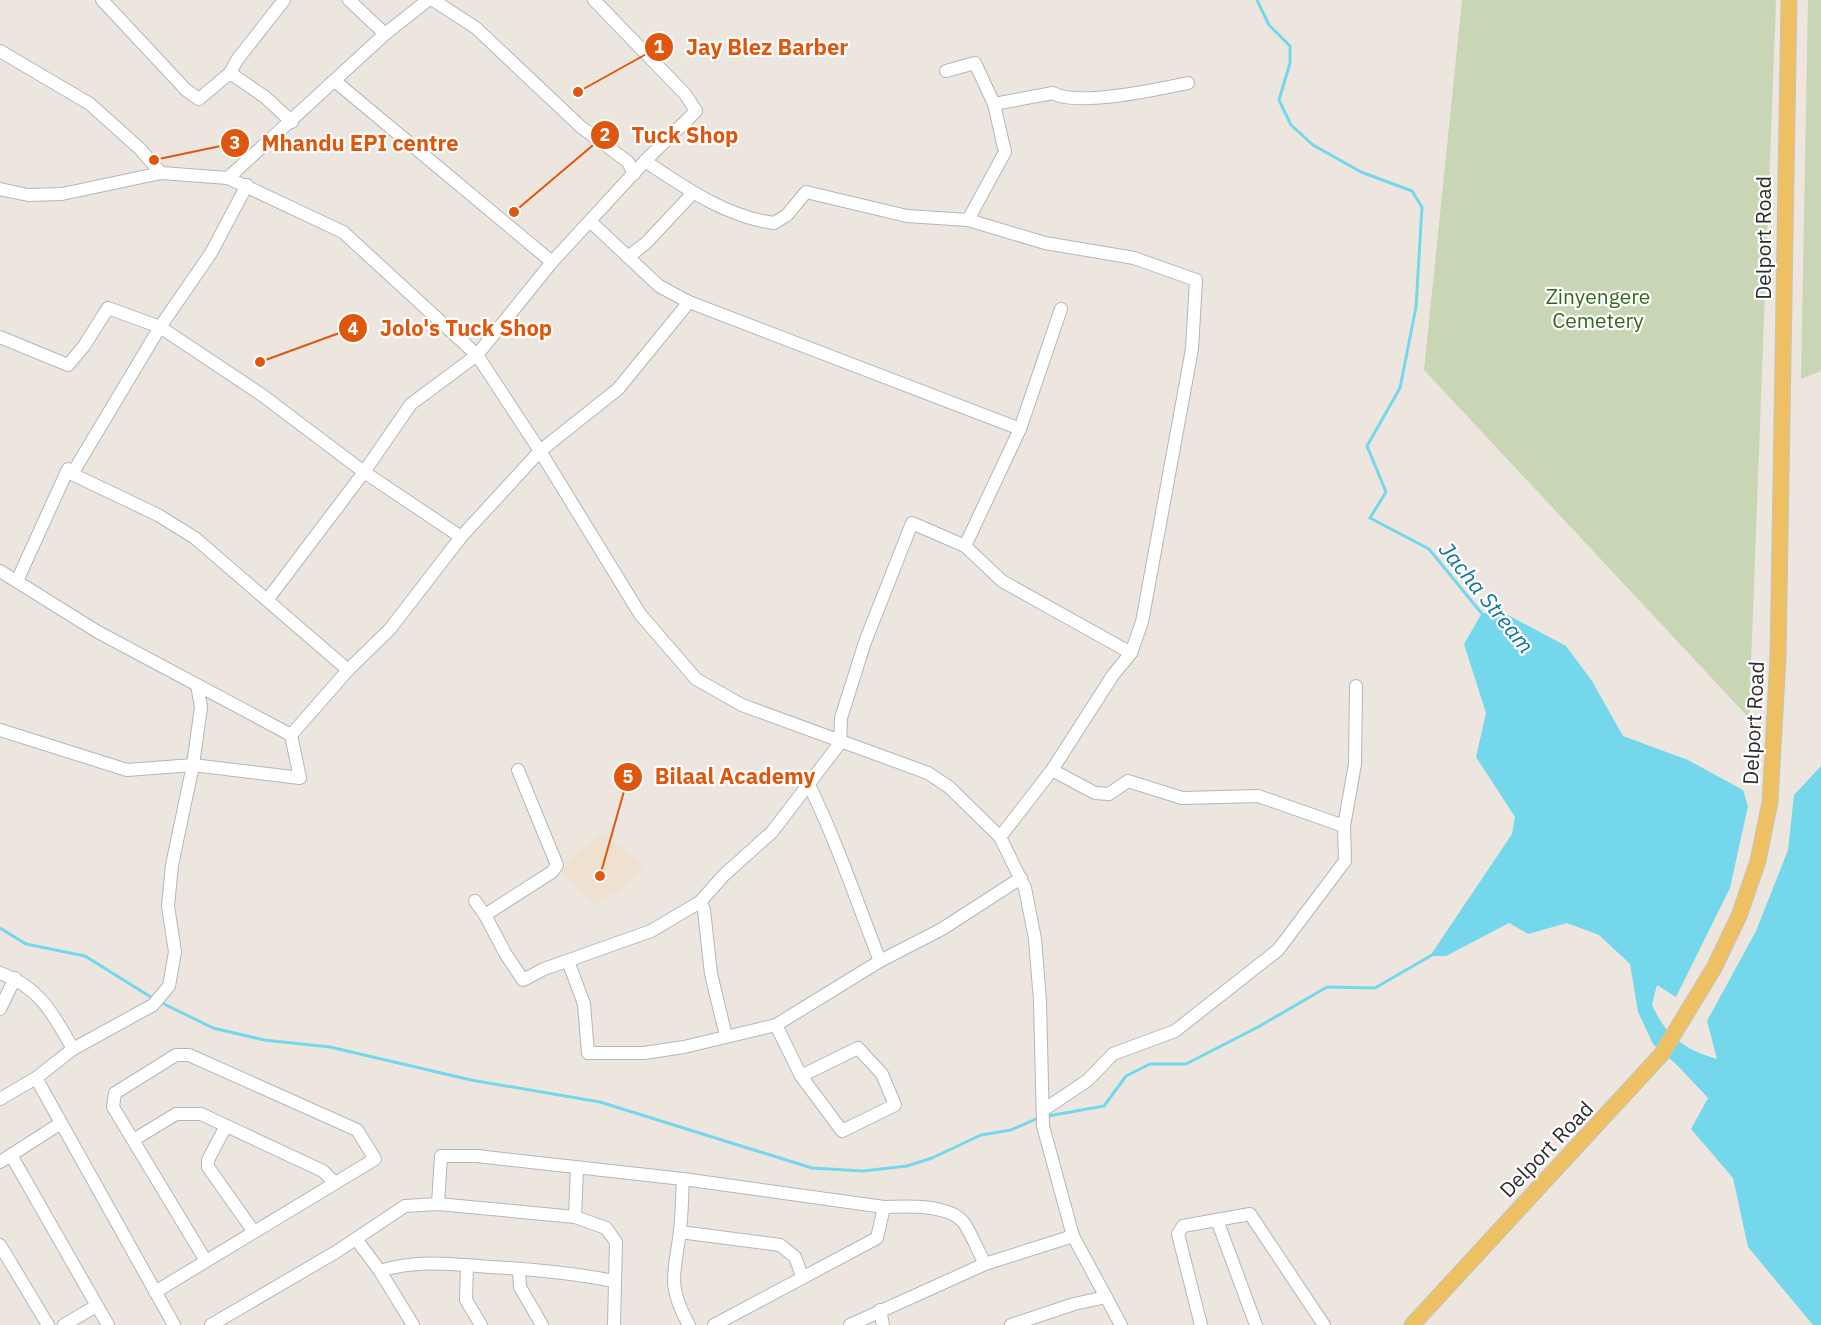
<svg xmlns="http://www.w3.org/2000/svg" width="1821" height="1325" font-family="'IBM Plex Sans',sans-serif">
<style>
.education{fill:#eee1cf}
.cemetery{fill:#c9d6b6}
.water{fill:#75d7ec}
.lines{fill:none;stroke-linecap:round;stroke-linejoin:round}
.stream{stroke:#75d7ec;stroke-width:3}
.minor-casing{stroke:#b2b6bf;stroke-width:14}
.major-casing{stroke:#c4c4c4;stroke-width:17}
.minor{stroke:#fff;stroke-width:12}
.major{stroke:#edc163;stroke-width:15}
.labels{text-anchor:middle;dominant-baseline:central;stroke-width:4.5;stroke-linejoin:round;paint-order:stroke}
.street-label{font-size:21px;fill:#2c2c2c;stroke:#fff}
.park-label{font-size:21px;fill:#33681c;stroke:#fff}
.water-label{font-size:22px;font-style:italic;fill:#11779b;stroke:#fff}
.leader{fill:none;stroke:#df570e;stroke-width:2}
.callout-dot{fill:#df570e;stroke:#fff;stroke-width:2}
.mark-label{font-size:18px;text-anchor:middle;font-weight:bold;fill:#fff}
.callout-label{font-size:22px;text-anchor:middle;font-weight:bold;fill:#df570e;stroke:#fff;stroke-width:4.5;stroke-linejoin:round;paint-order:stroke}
</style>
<rect width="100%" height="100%" fill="#ede6df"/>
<path class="education" d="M602,833L644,866L625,887L594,905L558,869Z"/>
<g class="cemetery">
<path d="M1462,0H1776L1749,718L1424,370Z"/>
<path d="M1808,0H1821V371L1801,379Z"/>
</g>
<path class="water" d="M1482,613L1506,614L1566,646L1592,681L1623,736L1688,760L1743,790L1748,806L1730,888L1676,997L1657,985L1652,1005C1666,1036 1685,1050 1717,1059L1707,1021L1756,931L1788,850L1794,795L1821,766V1325H1813L1748,1247L1733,1178L1691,1129L1708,1098L1677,1065L1653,1044L1638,1012L1630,964L1599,935L1567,923L1528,934L1509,923L1446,956H1430L1512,834L1515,817L1476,757L1486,713L1464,644Z"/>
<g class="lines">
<g class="stream">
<path d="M1257,0L1269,25L1290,46V63L1279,100L1291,125L1313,145L1361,172L1412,191L1422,207L1416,307L1400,388L1367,446L1386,492L1370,518L1429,549L1483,615"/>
<path d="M0,928L26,944L85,956L154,999"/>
<path d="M160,1002L213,1028L264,1040L330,1047L471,1080L600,1102L812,1168L863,1171L907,1166L932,1158L981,1135L1011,1130L1038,1118"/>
<path d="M1048,1116L1104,1106L1126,1076L1150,1064H1186L1258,1027L1327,987L1375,988L1432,955"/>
</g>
<g class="minor-casing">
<g id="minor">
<path d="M102,0L186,90L199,99L230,73L237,60L284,0"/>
<path d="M349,0L385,34"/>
<path d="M433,0L476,28L581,127L628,162L634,174"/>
<path d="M0,51L90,104L140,149L161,173"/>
<path d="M946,71L975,63L994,104L1005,152L968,220"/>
<path d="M230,73L265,97L292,122"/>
<path d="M336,82L552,262"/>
<path d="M994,104L1053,93C1076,107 1160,89 1188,83"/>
<path d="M645,161C684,187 726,217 774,223L787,215L806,192L907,216L968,220L1045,243L1134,258L1196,280L1192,349L1142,622L1131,653L1113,675L1052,770L1000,837"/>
<path d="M228,178L385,34L428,0"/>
<path d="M0,189L28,195L62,194L161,173L228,178L343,232L477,355L540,451L640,614L696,679L742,705L928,773L949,787L1000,837L1025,888L1035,939L1040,1001L1043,1126L1073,1236L1121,1325"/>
<path d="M591,222L659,286L689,302L1020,429"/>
<path d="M628,257L646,243L693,193"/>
<path d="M0,337L68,365L84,346L108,308L160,327L262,395L364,472L461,537"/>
<path d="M72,474L160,327L211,253L247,185"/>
<path d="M965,546L1020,429L1061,309"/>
<path d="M0,571L98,632L291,735L300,778L193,765L127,770L0,730"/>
<path d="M17,581L68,469L72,474L158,515L195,538L348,670"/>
<path d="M268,599L364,472L411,404L477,355L552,262L645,161L696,111L685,94L594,0"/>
<path d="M291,735L348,670L390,629L461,537L540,451L618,389L689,302"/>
<path d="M518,770L557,865L552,872L485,915L505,953L523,980L544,969L651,931L700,902L724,875L772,832L840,743L841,718L865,642L912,523L965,546L1002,581L1131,653"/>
<path d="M1344,826L1355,764L1356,686"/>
<path d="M475,901L485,915"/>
<path d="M700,902L704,910L711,974L726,1036"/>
<path d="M568,961L584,1004L588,1053H644L684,1047L776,1025L880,961C857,902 837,842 809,785"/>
<path d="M880,961L942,929L1021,878"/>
<path d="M0,973C40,987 53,1014 73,1049"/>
<path d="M0,1009L15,978"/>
<path d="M776,1025L801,1076L842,1131L895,1105L882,1074L858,1048L801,1076"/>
<path d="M36,1078L174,1325"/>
<path d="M0,1099L36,1078L73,1049L153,1005L169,986L175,952L168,906L172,865L193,765L201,707L197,685"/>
<path d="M1045,1109L1088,1080L1113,1054L1175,1031L1278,950L1345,861L1344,826L1258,796L1182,798L1128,781L1109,794L1095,793L1052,770"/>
<path d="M226,1126L208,1160V1167L254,1232"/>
<path d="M135,1139L176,1114H201L323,1171L334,1182"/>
<path d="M11,1155L108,1325"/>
<path d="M0,1162L61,1123"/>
<path d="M683,1179C682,1196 682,1213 680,1231C675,1272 666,1285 689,1325"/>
<path d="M438,1204L441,1156H477L683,1179L884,1207C905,1206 950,1204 964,1223C972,1235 978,1251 985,1264"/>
<path d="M575,1217L577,1168"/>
<path d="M1217,1220L1256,1325"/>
<path d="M680,1232L780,1245L795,1257L802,1276"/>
<path d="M356,1239L380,1271L413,1325"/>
<path d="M0,1245L48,1325"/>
<path d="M467,1265L466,1300L481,1325"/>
<path d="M519,1269L520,1287L542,1325"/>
<path d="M380,1271C418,1259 451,1264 490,1267C531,1269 573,1273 614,1281"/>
<path d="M155,1292L375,1159L357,1130L189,1055H176L115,1093L113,1107L206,1261"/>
<path d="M880,1310L883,1325"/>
<path d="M64,1325L96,1306"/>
<path d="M211,1325L336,1252L405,1206L438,1204L575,1217L606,1228L616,1242L614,1325"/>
<path d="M714,1325L877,1238L884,1207"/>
<path d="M850,1325L985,1264L1073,1236"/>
<path d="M1011,1325L1074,1304L1106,1297"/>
<path d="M1201,1325L1178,1234L1183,1226L1250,1214L1324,1325"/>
</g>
</g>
<g class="major-casing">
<path id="major" d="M1412,1325L1661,1055L1714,968L1739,916L1758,861L1770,802L1778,658L1789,0"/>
</g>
<use href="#minor" class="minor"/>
<use href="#major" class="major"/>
</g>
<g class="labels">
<g class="street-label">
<text transform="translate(1763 238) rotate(-90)">Delport Road</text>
<text transform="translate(1753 723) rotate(-87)">Delport Road</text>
<text transform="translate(1546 1149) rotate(-46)">Delport Road</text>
</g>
<g class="park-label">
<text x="1598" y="296">Zinyengere<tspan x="1598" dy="24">Cemetery</tspan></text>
</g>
<g class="water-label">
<text transform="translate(1487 597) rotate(51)">Jacha Stream</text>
</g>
</g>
<path class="leader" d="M578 92L659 47M514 212L605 135M154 160L235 143M260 362L353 328M600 876L628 777"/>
<g class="callout-dot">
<circle cx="578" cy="92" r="6"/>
<circle cx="514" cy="212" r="6"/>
<circle cx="154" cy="160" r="6"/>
<circle cx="260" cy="362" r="6"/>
<circle cx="600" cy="876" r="6"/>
<circle cx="659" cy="47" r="15"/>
<circle cx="605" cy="135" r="15"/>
<circle cx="235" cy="143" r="15"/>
<circle cx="353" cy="328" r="15"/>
<circle cx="628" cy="777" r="15"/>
</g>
<g class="mark-label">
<text x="659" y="53">1</text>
<text x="605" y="141">2</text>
<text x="235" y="149">3</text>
<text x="353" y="335">4</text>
<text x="628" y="783">5</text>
</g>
<g class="callout-label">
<text x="767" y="55">Jay Blez Barber</text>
<text x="685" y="143">Tuck Shop</text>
<text x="360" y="151">Mhandu EPI centre</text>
<text x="466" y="336">Jolo's Tuck Shop</text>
<text x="735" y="784">Bilaal Academy</text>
</g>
</svg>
